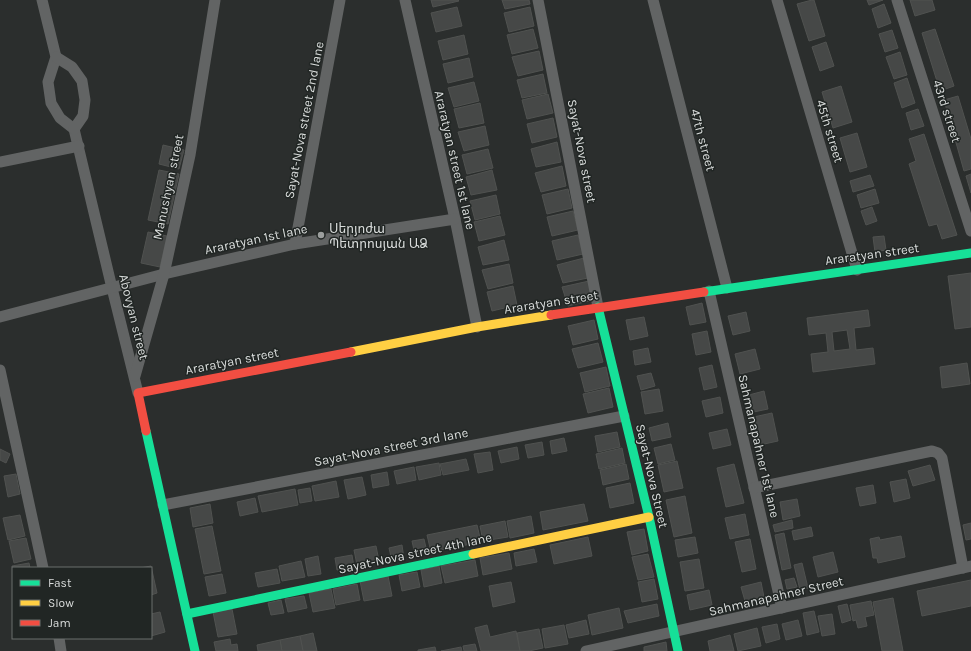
<svg xmlns="http://www.w3.org/2000/svg" width="971" height="651" font-family="Karla,'Noto Sans Armenian',sans-serif">
<style>
.building{fill:#464847;stroke:#505250;fill-rule:evenodd}
.lines{fill:none;stroke-linecap:round;stroke-linejoin:round}
.street{stroke:#626464;stroke-width:11}
.fast{stroke:#16e098;stroke-width:9}
.slow{stroke:#ffcf43;stroke-width:9}
.jam{stroke:#f24e42;stroke-width:9}
.poi-dot{fill:#9c9f9e;stroke:#212624;stroke-width:1.5}
.labels{text-anchor:middle;dominant-baseline:central;stroke-width:3;stroke-linejoin:round;paint-order:stroke}
.street-label{font-size:13px;fill:#d9dcdb;stroke:#212624}
.poi-label{font-size:13px;fill:#d9dcdb;stroke:#212624;text-anchor:start}
</style>
<rect width="100%" height="100%" fill="#2b2e2d"/>
<g class="building">
<path d="M431,0H458L459,1L433,7Z"/>
<path d="M502,0H529L530,4L505,9Z"/>
<path d="M812,0H814L825,36L809,41L797,4Z"/>
<path d="M867,0H883L869,5Z"/>
<path d="M910,0H932L935,10L915,16Z"/>
<path d="M884,4L891,23L878,28L872,9Z"/>
<path d="M457,7L462,26L436,32L431,13Z"/>
<path d="M530,7L534,26L509,32L504,13Z"/>
<path d="M533,29L538,48L512,54L507,35Z"/>
<path d="M935,29L954,86L940,91L922,33Z"/>
<path d="M892,30L898,48L885,52L879,34Z"/>
<path d="M464,35L468,54L443,60L438,41Z"/>
<path d="M826,42L834,66L820,71L812,47Z"/>
<path d="M539,51L543,70L518,76L512,57Z"/>
<path d="M900,52L907,75L894,79L886,57Z"/>
<path d="M469,58L473,77L448,83L443,64Z"/>
<path d="M543,74L547,93L522,98L517,80Z"/>
<path d="M907,78L915,103L902,108L894,83Z"/>
<path d="M474,82L479,101L454,107L448,88Z"/>
<path d="M841,86L852,122L833,128L822,92Z"/>
<path d="M548,94L553,113L527,119L522,100Z"/>
<path d="M958,96L971,139V169L964,171L944,100Z"/>
<path d="M480,103L484,123L459,128L454,109Z"/>
<path d="M918,109L924,126L911,130L906,113Z"/>
<path d="M553,118L557,137L532,143L527,124Z"/>
<path d="M485,126L489,145L464,151L458,132Z"/>
<path d="M857,133L867,167L850,172L840,138Z"/>
<path d="M924,134L957,235L942,239L937,224L929,226L909,164L916,161L909,139Z"/>
<path d="M557,142L561,162L536,167L531,149Z"/>
<path d="M163,145L184,150L179,169L159,164Z"/>
<path d="M488,149L493,168L467,174L462,155Z"/>
<path d="M562,166L566,186L541,192L535,173Z"/>
<path d="M159,170L179,174L168,224L148,220Z"/>
<path d="M492,170L497,190L471,195L466,177Z"/>
<path d="M971,174V193L966,176Z"/>
<path d="M870,175L874,186L853,192L850,181Z"/>
<path d="M568,189L572,208L547,214L542,195Z"/>
<path d="M875,189L879,203L861,208L857,195Z"/>
<path d="M496,195L500,214L475,220L470,201Z"/>
<path d="M872,207L877,221L866,225L861,211Z"/>
<path d="M573,211L578,230L552,236L547,217Z"/>
<path d="M500,216L505,235L479,241L474,222Z"/>
<path d="M148,232L167,236L160,267L141,263Z"/>
<path d="M578,235L583,254L557,260L552,241Z"/>
<path d="M884,236L886,250L875,252L873,237Z"/>
<path d="M504,240L509,260L483,265L478,247Z"/>
<path d="M584,258L588,278L563,283L557,265Z"/>
<path d="M509,264L513,283L488,289L482,270Z"/>
<path d="M971,273V327L955,329L948,276Z"/>
<path d="M589,281L593,300L568,306L562,287Z"/>
<path d="M513,286L517,305L492,311L487,292Z"/>
<path d="M702,303L706,322L690,325L686,307Z"/>
<path d="M868,310L870,326L854,328L856,350L873,348L875,364L813,372L811,354L828,352L826,333L809,335L807,318ZM847,330L850,349L834,351L832,332Z"/>
<path d="M746,312L750,331L733,335L728,316Z"/>
<path d="M644,317L648,336L630,340L626,320Z"/>
<path d="M594,320L598,339L573,345L568,326Z"/>
<path d="M707,331L711,352L696,355L692,334Z"/>
<path d="M598,343L603,362L578,368L572,349Z"/>
<path d="M648,348L651,362L635,365L633,351Z"/>
<path d="M755,349L760,369L740,374L735,354Z"/>
<path d="M967,363L970,384L942,388L940,367Z"/>
<path d="M712,365L717,387L704,390L699,368Z"/>
<path d="M606,367L610,386L585,392L580,373Z"/>
<path d="M651,373L655,386L641,390L637,376Z"/>
<path d="M609,388L613,407L588,413L583,394Z"/>
<path d="M659,389L663,411L645,414L641,392Z"/>
<path d="M764,391L768,409L749,413L745,396Z"/>
<path d="M720,397L723,413L706,417L702,401Z"/>
<path d="M772,413L778,441L755,446L749,418Z"/>
<path d="M668,423L671,437L652,441L649,428Z"/>
<path d="M727,429L731,445L713,449L709,433Z"/>
<path d="M617,432L620,447L598,452L595,436Z"/>
<path d="M564,438L567,451L552,454L550,441Z"/>
<path d="M542,442L544,455L528,458L525,445Z"/>
<path d="M671,444L675,460L658,464L654,448Z"/>
<path d="M517,447L519,459L501,463L498,451Z"/>
<path d="M622,448L625,463L599,469L596,454Z"/>
<path d="M0,449L10,454L6,463L0,460Z"/>
<path d="M490,452L493,470L478,473L474,454Z"/>
<path d="M466,459L469,470L443,475L440,464Z"/>
<path d="M677,461L683,488L664,492L658,465Z"/>
<path d="M439,463L441,475L419,480L416,467Z"/>
<path d="M626,464L629,479L603,485L600,470Z"/>
<path d="M734,464L744,503L726,507L717,468Z"/>
<path d="M930,465L935,480L913,486L908,471Z"/>
<path d="M414,467L416,480L397,484L394,471Z"/>
<path d="M387,472L389,485L373,488L371,475Z"/>
<path d="M16,474L20,494L8,497L4,476Z"/>
<path d="M362,477L366,495L348,499L344,480Z"/>
<path d="M906,479L910,498L894,502L890,482Z"/>
<path d="M336,481L339,497L315,501L312,486Z"/>
<path d="M630,483L634,503L610,508L606,488Z"/>
<path d="M873,485L876,503L860,506L856,488Z"/>
<path d="M310,488L312,501L300,503L298,490Z"/>
<path d="M295,489L298,505L262,512L258,496Z"/>
<path d="M685,496L692,533L674,537L666,500Z"/>
<path d="M255,498L258,512L240,516L237,502Z"/>
<path d="M797,499L800,516L783,520L780,502Z"/>
<path d="M210,504L213,523L193,527L190,508Z"/>
<path d="M584,504L588,521L543,530L540,512Z"/>
<path d="M745,514L749,535L730,539L725,518Z"/>
<path d="M20,515L25,536L8,540L3,518Z"/>
<path d="M531,516L534,533L510,538L507,521Z"/>
<path d="M792,520L793,528L775,532L773,525Z"/>
<path d="M505,521L508,537L483,541L480,526Z"/>
<path d="M971,523V539L966,540L963,525Z"/>
<path d="M477,525L481,542L431,552L427,535Z"/>
<path d="M212,526L221,571L204,574L195,529Z"/>
<path d="M811,527L813,536L794,540L792,531Z"/>
<path d="M644,529L648,551L632,555L627,532Z"/>
<path d="M784,533L791,568L782,570L775,535Z"/>
<path d="M901,536L905,557L878,563L877,558H873L870,539L879,537L880,540Z"/>
<path d="M588,537L592,556L554,564L550,545Z"/>
<path d="M695,537L698,553L678,557L675,540Z"/>
<path d="M26,538L31,559L14,563L9,541Z"/>
<path d="M424,539L427,552L415,555L412,541Z"/>
<path d="M750,539L756,569L742,572L735,542Z"/>
<path d="M402,545L404,559L392,561L389,548Z"/>
<path d="M376,546L379,561L357,565L354,550Z"/>
<path d="M534,549L537,562L516,566L514,553Z"/>
<path d="M833,552L838,572L818,577L813,557Z"/>
<path d="M509,553L512,569L483,575L480,558Z"/>
<path d="M648,554L654,577L638,580L632,557Z"/>
<path d="M352,555L354,567L337,570L335,558Z"/>
<path d="M318,556L321,574L308,576L305,559Z"/>
<path d="M699,559L704,588L685,591L680,562Z"/>
<path d="M475,560L478,576L445,583L441,566Z"/>
<path d="M301,561L305,577L282,581L279,566Z"/>
<path d="M29,563L30,568L13,569L12,566Z"/>
<path d="M802,563L808,588L800,590L794,565Z"/>
<path d="M151,566L157,593L151,595V568H140Z"/>
<path d="M439,566L442,583L424,587L421,570Z"/>
<path d="M277,569L280,583L258,587L255,573Z"/>
<path d="M417,572L420,587L402,591L399,575Z"/>
<path d="M222,574L226,593L209,596L205,577Z"/>
<path d="M388,576L392,596L364,601L360,581Z"/>
<path d="M794,578L797,587L787,589L785,580Z"/>
<path d="M654,579L658,599L642,602L638,582Z"/>
<path d="M971,580V606L922,616L917,591Z"/>
<path d="M511,582L515,602L493,607L489,586Z"/>
<path d="M761,582L764,597L745,601L741,587Z"/>
<path d="M357,584L360,600L336,605L333,589Z"/>
<path d="M331,589L335,608L313,612L309,593Z"/>
<path d="M709,590L712,605L690,610L687,595Z"/>
<path d="M304,596L307,608L288,612L285,599Z"/>
<path d="M893,598L903,651H882L873,602Z"/>
<path d="M281,600L284,613L271,615L268,603Z"/>
<path d="M871,601L874,615L865,617L867,626L858,628L856,620L853,621L850,605Z"/>
<path d="M657,604L659,616L628,623L624,611Z"/>
<path d="M847,604L851,620L842,623L838,606Z"/>
<path d="M619,608L623,628L592,635L588,615Z"/>
<path d="M232,609L237,634L218,637L213,612Z"/>
<path d="M814,611L819,632L807,635L803,613Z"/>
<path d="M160,612L165,632L151,636V614Z"/>
<path d="M832,614L835,634L822,636L818,616Z"/>
<path d="M586,620L589,634L569,638L566,625Z"/>
<path d="M798,620L802,636L786,640L782,624Z"/>
<path d="M777,624L780,639L766,643L762,627Z"/>
<path d="M487,625L490,637L516,631L520,651H481L475,628Z"/>
<path d="M564,625L568,644L545,648L542,629Z"/>
<path d="M757,628L761,646L738,651L734,634Z"/>
<path d="M539,629L543,648L529,651H520L517,633Z"/>
<path d="M313,633L317,651H303L300,636Z"/>
<path d="M730,635L734,651H710L708,641Z"/>
<path d="M300,636L303,651H282L280,640Z"/>
<path d="M230,639L231,645L237,644L238,651H216L214,642Z"/>
<path d="M280,640L282,651H258L257,645Z"/>
<path d="M666,642L667,651H644V647Z"/>
<path d="M475,644L477,651H464L463,646Z"/>
<path d="M435,647L436,651H418V650Z"/>
<path d="M461,647L462,651H441Z"/>
</g>
<g class="lines">
<g class="street">
<path d="M42,0L56,57L48,82L51,103L60,118L74,129L112,288L138,393"/>
<path d="M405,0L455,219L477,327"/>
<path d="M538,0L598,307"/>
<path d="M653,0L727,288"/>
<path d="M777,0L857,270"/>
<path d="M897,0L971,231"/>
<path d="M56,57L72,67L82,81L85,100L83,116L74,129"/>
<path d="M0,162L79,146"/>
<path d="M295,244L340,0"/>
<path d="M709,291L782,608"/>
<path d="M0,317L164,274L295,244L455,219"/>
<path d="M0,370L43,568"/>
<path d="M135,376L164,274L190,155L215,0"/>
<path d="M754,488L932,451L938,453L942,458L963,568"/>
<path d="M163,505L624,416"/>
<path d="M59,638L61,651"/>
<path d="M586,651L971,566"/>
</g>
<g class="fast">
<path d="M704,292L971,253"/>
<path d="M598,307L649,517L678,651"/>
<path d="M146,431L195,651"/>
<path d="M187,614L473,554"/>
</g>
<g class="slow">
<path d="M351,352L477,327L551,315"/>
<path d="M473,554L649,517"/>
</g>
<g class="jam">
<path d="M551,315L704,292"/>
<path d="M146,431L138,393L351,352"/>
</g>
</g>
<circle class="poi-dot" cx="321" cy="235" r="4"/>
<g class="labels">
<g class="street-label">
<text transform="translate(947 111) rotate(72)">43rd street</text>
<text transform="translate(304 120) rotate(-79)">Sayat-Nova street 2nd lane</text>
<text transform="translate(830 131) rotate(73)">45th street</text>
<text transform="translate(703 140) rotate(75)">47th street</text>
<text transform="translate(582 151) rotate(79)">Sayat-Nova street</text>
<text transform="translate(455 160) rotate(77)">Araratyan street 1st lane</text>
<text transform="translate(168 187) rotate(-78)">Manushyan street</text>
<text transform="translate(256 239) rotate(-12)">Araratyan 1st lane</text>
<text transform="translate(872 254) rotate(-8)">Araratyan street</text>
<text transform="translate(551 302) rotate(-9)">Araratyan street</text>
<text transform="translate(134 317) rotate(76)">Abovyan street</text>
<text transform="translate(232 361) rotate(-11)">Araratyan street</text>
<text transform="translate(759 446) rotate(77)">Sahmanapahner 1st lane</text>
<text transform="translate(391 447) rotate(-11)">Sayat-Nova street 3rd lane</text>
<text transform="translate(652 476) rotate(77)">Sayat-Nova Street</text>
<text transform="translate(415 553) rotate(-12)">Sayat-Nova street 4th lane</text>
<text transform="translate(776 596) rotate(-13)">Sahmanapahner Street</text>
</g>
<g class="poi-label">
<text x="329" y="228">Սերյոժա<tspan x="329" dy="15">Պետրոսյան ԱՁ</tspan></text>
</g>
</g>
<rect x="12" y="567" width="140" height="72" fill="#212624" stroke="#6b6f6d"/>
<rect x="20" y="580" width="20" height="6" fill="#16e098" stroke="#6b6f6d"/>
<text x="48" y="587" font-size="12" fill="#d9dcdb">Fast</text>
<rect x="20" y="600" width="20" height="6" fill="#ffcf43" stroke="#6b6f6d"/>
<text x="48" y="607" font-size="12" fill="#d9dcdb">Slow</text>
<rect x="20" y="620" width="20" height="6" fill="#f24e42" stroke="#6b6f6d"/>
<text x="48" y="627" font-size="12" fill="#d9dcdb">Jam</text>
</svg>
